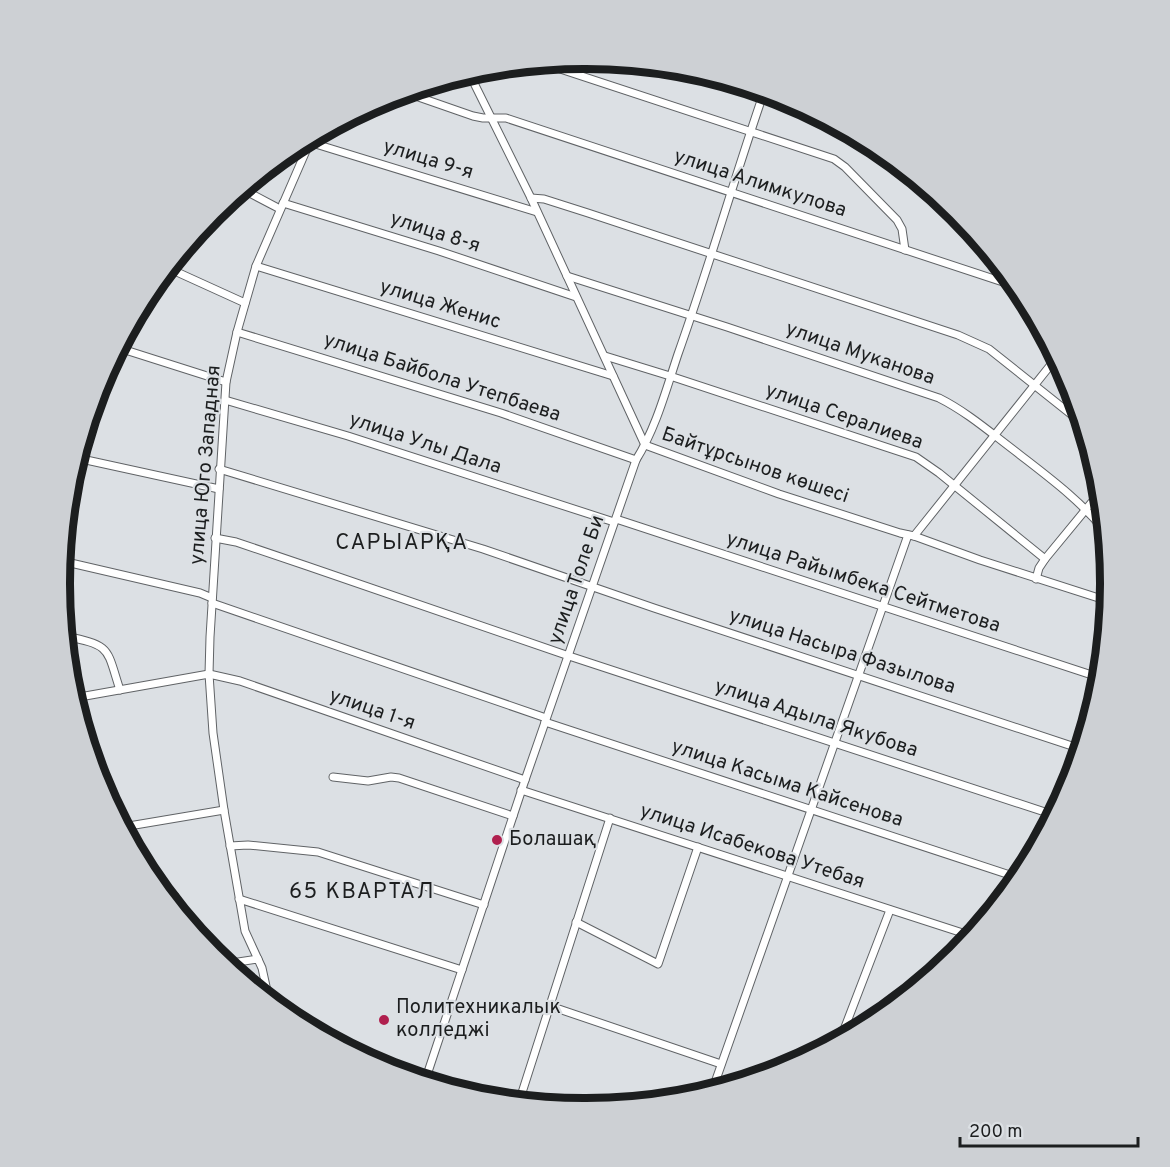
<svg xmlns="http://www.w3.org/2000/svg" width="1170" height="1167" font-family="Overpass,sans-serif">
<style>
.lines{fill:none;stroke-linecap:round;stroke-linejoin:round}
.minor-casing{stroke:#606366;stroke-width:9}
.minor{stroke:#fff;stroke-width:7}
.poi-dot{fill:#b01f4e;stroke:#dce0e4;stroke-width:2}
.labels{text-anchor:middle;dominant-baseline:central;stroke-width:4.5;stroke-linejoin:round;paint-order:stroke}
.street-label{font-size:20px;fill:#1c1e1f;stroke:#dce0e4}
.poi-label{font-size:20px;fill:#1c1e1f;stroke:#dce0e4;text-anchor:start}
.quarter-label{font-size:22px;letter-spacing:1.5px;fill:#1c1e1f;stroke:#dce0e4}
.rim{fill:none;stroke:#1c1e1f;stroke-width:8}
</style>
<rect width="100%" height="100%" fill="#dce0e4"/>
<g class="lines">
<g class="minor-casing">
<g id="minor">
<path d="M542,63L834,159L845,167L897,220L902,229L905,250"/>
<path d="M469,73L531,198L645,445L779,494L900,533L914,536L980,560L1108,601"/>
<path d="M404,92L473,116L483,118H506L1018,287"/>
<path d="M309,142L537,212"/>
<path d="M242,189L280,209"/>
<path d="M531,198L544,199L588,213L958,335L989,349L1082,423"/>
<path d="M283,203L439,251L576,297"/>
<path d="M256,266L613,376"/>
<path d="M168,268L245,303"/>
<path d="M567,276L727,327L939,398C967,412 991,433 1015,451C1047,476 1079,499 1105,531"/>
<path d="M237,332L501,413L636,460"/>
<path d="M119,348L226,382"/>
<path d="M605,356L670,376L916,457L939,473L1045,559"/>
<path d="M225,400L348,436L614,522"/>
<path d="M77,458L219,489"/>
<path d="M219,469L483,549L654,608L1081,749"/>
<path d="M616,519L1101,678"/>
<path d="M914,536L1057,357"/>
<path d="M215,538L236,542L307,566L569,656L1054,815"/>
<path d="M62,561L200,593L212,598"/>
<path d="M1036,579L1039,568L1045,559L1101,491"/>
<path d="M212,603L546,718"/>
<path d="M65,636C112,646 106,647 120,690"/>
<path d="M74,698L209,674L240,681L525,780"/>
<path d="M545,722L1019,878"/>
<path d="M333,777L368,781L391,777L399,778L513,816"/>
<path d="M521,790L972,936"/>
<path d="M123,827L224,810"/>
<path d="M230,846L248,845L318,852L484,905"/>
<path d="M167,898L175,896L177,910"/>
<path d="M239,899L462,970"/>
<path d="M576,922L658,964L698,847"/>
<path d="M225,964L258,959"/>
<path d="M269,1000L262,968L245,931L224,810L213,733L209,674L210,637L226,382L237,332L256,266L312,137"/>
<path d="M550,1006L721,1064"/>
<path d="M840,1040L890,910"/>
<path d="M425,1081L525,780L636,460C656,428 666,390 678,354C709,267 734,179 764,92"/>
<path d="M712,1091L908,535"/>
<path d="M519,1102L610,818"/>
</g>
</g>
<use href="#minor" class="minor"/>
</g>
<g class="poi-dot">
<circle cx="497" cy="840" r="6"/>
<circle cx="384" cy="1020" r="6"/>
</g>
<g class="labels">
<g class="street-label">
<text transform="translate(428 160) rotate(17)">улица 9-я</text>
<text transform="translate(760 184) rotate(18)">улица Алимкулова</text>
<text transform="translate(435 233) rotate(18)">улица 8-я</text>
<text transform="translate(440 305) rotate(17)">улица Женис</text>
<text transform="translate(860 354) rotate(19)">улица Муканова</text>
<text transform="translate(442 378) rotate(18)">улица Байбола Утепбаева</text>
<text transform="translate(844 417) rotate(19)">улица Сералиева</text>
<text transform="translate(425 444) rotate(18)">улица Улы Дала</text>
<text transform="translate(206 465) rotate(-85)">улица Юго Западная</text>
<text transform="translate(755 466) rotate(19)">Байтұрсынов көшесі</text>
<text transform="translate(577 580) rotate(-71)">улица Толе Би</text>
<text transform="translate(863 583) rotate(18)">улица Райымбека Сейтметова</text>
<text transform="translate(842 652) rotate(18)">улица Насыра Фазылова</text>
<text transform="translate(372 710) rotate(19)">улица 1-я</text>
<text transform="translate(816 719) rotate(18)">улица Адыла Якубова</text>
<text transform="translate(787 784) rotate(18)">улица Касыма Кайсенова</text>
<text transform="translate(752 847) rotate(18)">улица Исабекова Утебая</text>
</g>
<g class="poi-label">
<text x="509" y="840">Болашақ</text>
<text x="396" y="1008">Политехникалык<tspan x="396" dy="23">колледжі</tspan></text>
</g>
<g class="quarter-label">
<text x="402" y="543">САРЫАРҚА</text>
<text x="362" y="892">65 КВАРТАЛ</text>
</g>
</g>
<path d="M0 0H1170V1167H0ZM584 69H586A514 514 0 0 1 1100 583V584A514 514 0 0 1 586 1098H584A514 514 0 0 1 70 584V583A514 514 0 0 1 584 69Z" fill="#cdd0d4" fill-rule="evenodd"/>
<path class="rim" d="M584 69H586A514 514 0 0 1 1100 583V584A514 514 0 0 1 586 1098H584A514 514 0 0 1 70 584V583A514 514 0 0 1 584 69Z"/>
<path d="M960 1137v9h178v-9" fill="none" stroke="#1c1e1f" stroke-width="3"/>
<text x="969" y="1137" font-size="18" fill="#1c1e1f" stroke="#dce0e4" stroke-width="4.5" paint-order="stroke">200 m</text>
</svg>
